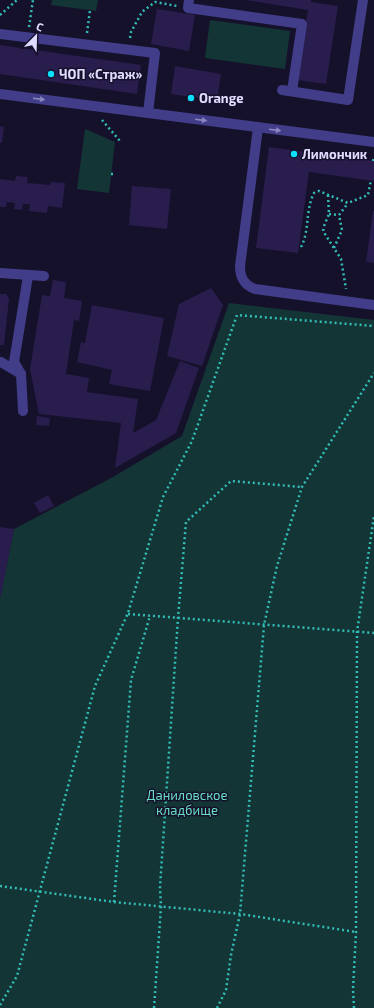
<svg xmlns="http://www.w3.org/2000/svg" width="374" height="1008" font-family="'Exo 2',sans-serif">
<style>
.green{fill:#143535}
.building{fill:#281d4c}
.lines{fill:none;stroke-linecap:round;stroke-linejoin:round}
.path{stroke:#32bdb7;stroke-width:2.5;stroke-dasharray:2 3;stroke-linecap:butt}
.minor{stroke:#413d89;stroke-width:10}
.oneway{fill:#8985be}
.poi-dot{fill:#0adffd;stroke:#16112b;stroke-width:1.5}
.labels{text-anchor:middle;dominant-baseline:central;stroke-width:3;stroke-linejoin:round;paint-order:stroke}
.poi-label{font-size:13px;font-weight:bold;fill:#e0dcff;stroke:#16112b;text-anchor:start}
.park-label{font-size:13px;fill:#66e0c4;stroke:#16112b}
</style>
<rect width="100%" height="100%" fill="#16112b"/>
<g class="green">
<path d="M52,0H98L96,11L51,5Z"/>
<path d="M210,20L290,31L285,69L205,58Z"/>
<path d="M85,129L115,142L109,193L77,189Z"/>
<path d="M229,303L374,320V1008H0V598L14,529L113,477L182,436Z"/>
</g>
<g class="building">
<path d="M246,0H311V2L338,6L326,84L297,80L308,10Z"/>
<path d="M157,9L195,15L189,51L151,44Z"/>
<path d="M0,45L141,65L137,94L0,74Z"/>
<path d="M175,66L221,74L217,101L171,94Z"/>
<path d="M0,126L4,127L2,143H0Z"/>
<path d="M269,147L374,161V181L309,172L298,253L256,248Z"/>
<path d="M16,176L28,177L27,183L50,185L51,182L65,183L62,208L48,206L47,213L29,211L30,204H23L22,210L14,209L15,203L7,202L6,207H0V179L15,181Z"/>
<path d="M132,186L171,189L167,229L129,225Z"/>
<path d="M373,211H374V263L366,262Z"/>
<path d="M53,280L66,282L64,298L82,301L79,321L74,320L66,374L89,378L87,392L138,399L133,433L156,420L180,361L199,368L176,433L115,468L121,423L39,414L30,369L42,295L50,296Z"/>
<path d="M211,288L223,305L202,366L167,356L179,304Z"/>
<path d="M0,294H6L9,299L4,345H0Z"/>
<path d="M92,305L164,318L150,391L109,384L112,370L77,362L81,342L85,343Z"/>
<path d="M37,416L50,418L49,426L36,425Z"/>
<path d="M48,495L54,506L40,513L34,503Z"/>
<path d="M0,527L14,529L1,595H0Z"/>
</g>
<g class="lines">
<g class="path">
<path d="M0,15L17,0"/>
<path d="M29,27L33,0"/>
<path d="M87,33L90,10"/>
<path d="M130,38L131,32L142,12L155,2L177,6"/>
<path d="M102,120L120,141"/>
<path d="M373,161L374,157"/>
<path d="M111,174H116"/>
<path d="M328,195L329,214L324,226L323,231L341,259L346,289"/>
<path d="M329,214L339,215"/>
<path d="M301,247C310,230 305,211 314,193L319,191L348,203L368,195L371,180"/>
<path d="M334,248L342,230L339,215L348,203"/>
<path d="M128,614L374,633"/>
<path d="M0,886L114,902L240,914L356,932"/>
<path d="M114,902L131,680L150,616"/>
<path d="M0,1005L17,976L95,686L128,613L163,497L192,441L237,315L374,326"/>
<path d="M154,1008L161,907L160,887L178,618L186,522L231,481L302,487"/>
<path d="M217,1008L226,990L231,955L240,914L264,625L277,566L302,487L374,373"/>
<path d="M354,1008L353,990L356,932L357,632L374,516"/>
</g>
<g class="minor">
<path d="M189,0L188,8L302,24L292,91"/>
<path d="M0,34L155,53L148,113"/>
<path d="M282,90L348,100L363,0"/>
<path d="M0,94L374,142"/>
<path d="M258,128L240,266C240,278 244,285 255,289L374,305"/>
<path d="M0,273L44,276"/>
<path d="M1,362L21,374"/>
<path d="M23,411L21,374L14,362L28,276"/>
</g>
</g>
<defs><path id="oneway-solid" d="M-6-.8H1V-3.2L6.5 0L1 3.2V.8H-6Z"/></defs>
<g class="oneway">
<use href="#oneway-solid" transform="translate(39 99) rotate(7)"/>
<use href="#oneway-solid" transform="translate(201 120) rotate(7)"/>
<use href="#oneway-solid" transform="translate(275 130) rotate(7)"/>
</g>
<g class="poi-dot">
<circle cx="51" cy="74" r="4"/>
<circle cx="191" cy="98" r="4"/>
<circle cx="294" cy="154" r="4"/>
</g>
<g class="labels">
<g class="poi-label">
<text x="59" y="74">ЧОП «Страж»</text>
<text x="199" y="98">Orange</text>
<text x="302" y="154">Лимончик</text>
</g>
<g class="park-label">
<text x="187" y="795">Даниловское<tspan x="187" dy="15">кладбище</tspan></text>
</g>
</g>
<g transform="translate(36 36) rotate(23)" stroke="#16112b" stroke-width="3" paint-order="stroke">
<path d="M0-3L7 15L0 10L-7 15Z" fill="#e0dcff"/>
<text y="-6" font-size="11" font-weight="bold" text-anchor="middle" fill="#e0dcff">С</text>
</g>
</svg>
